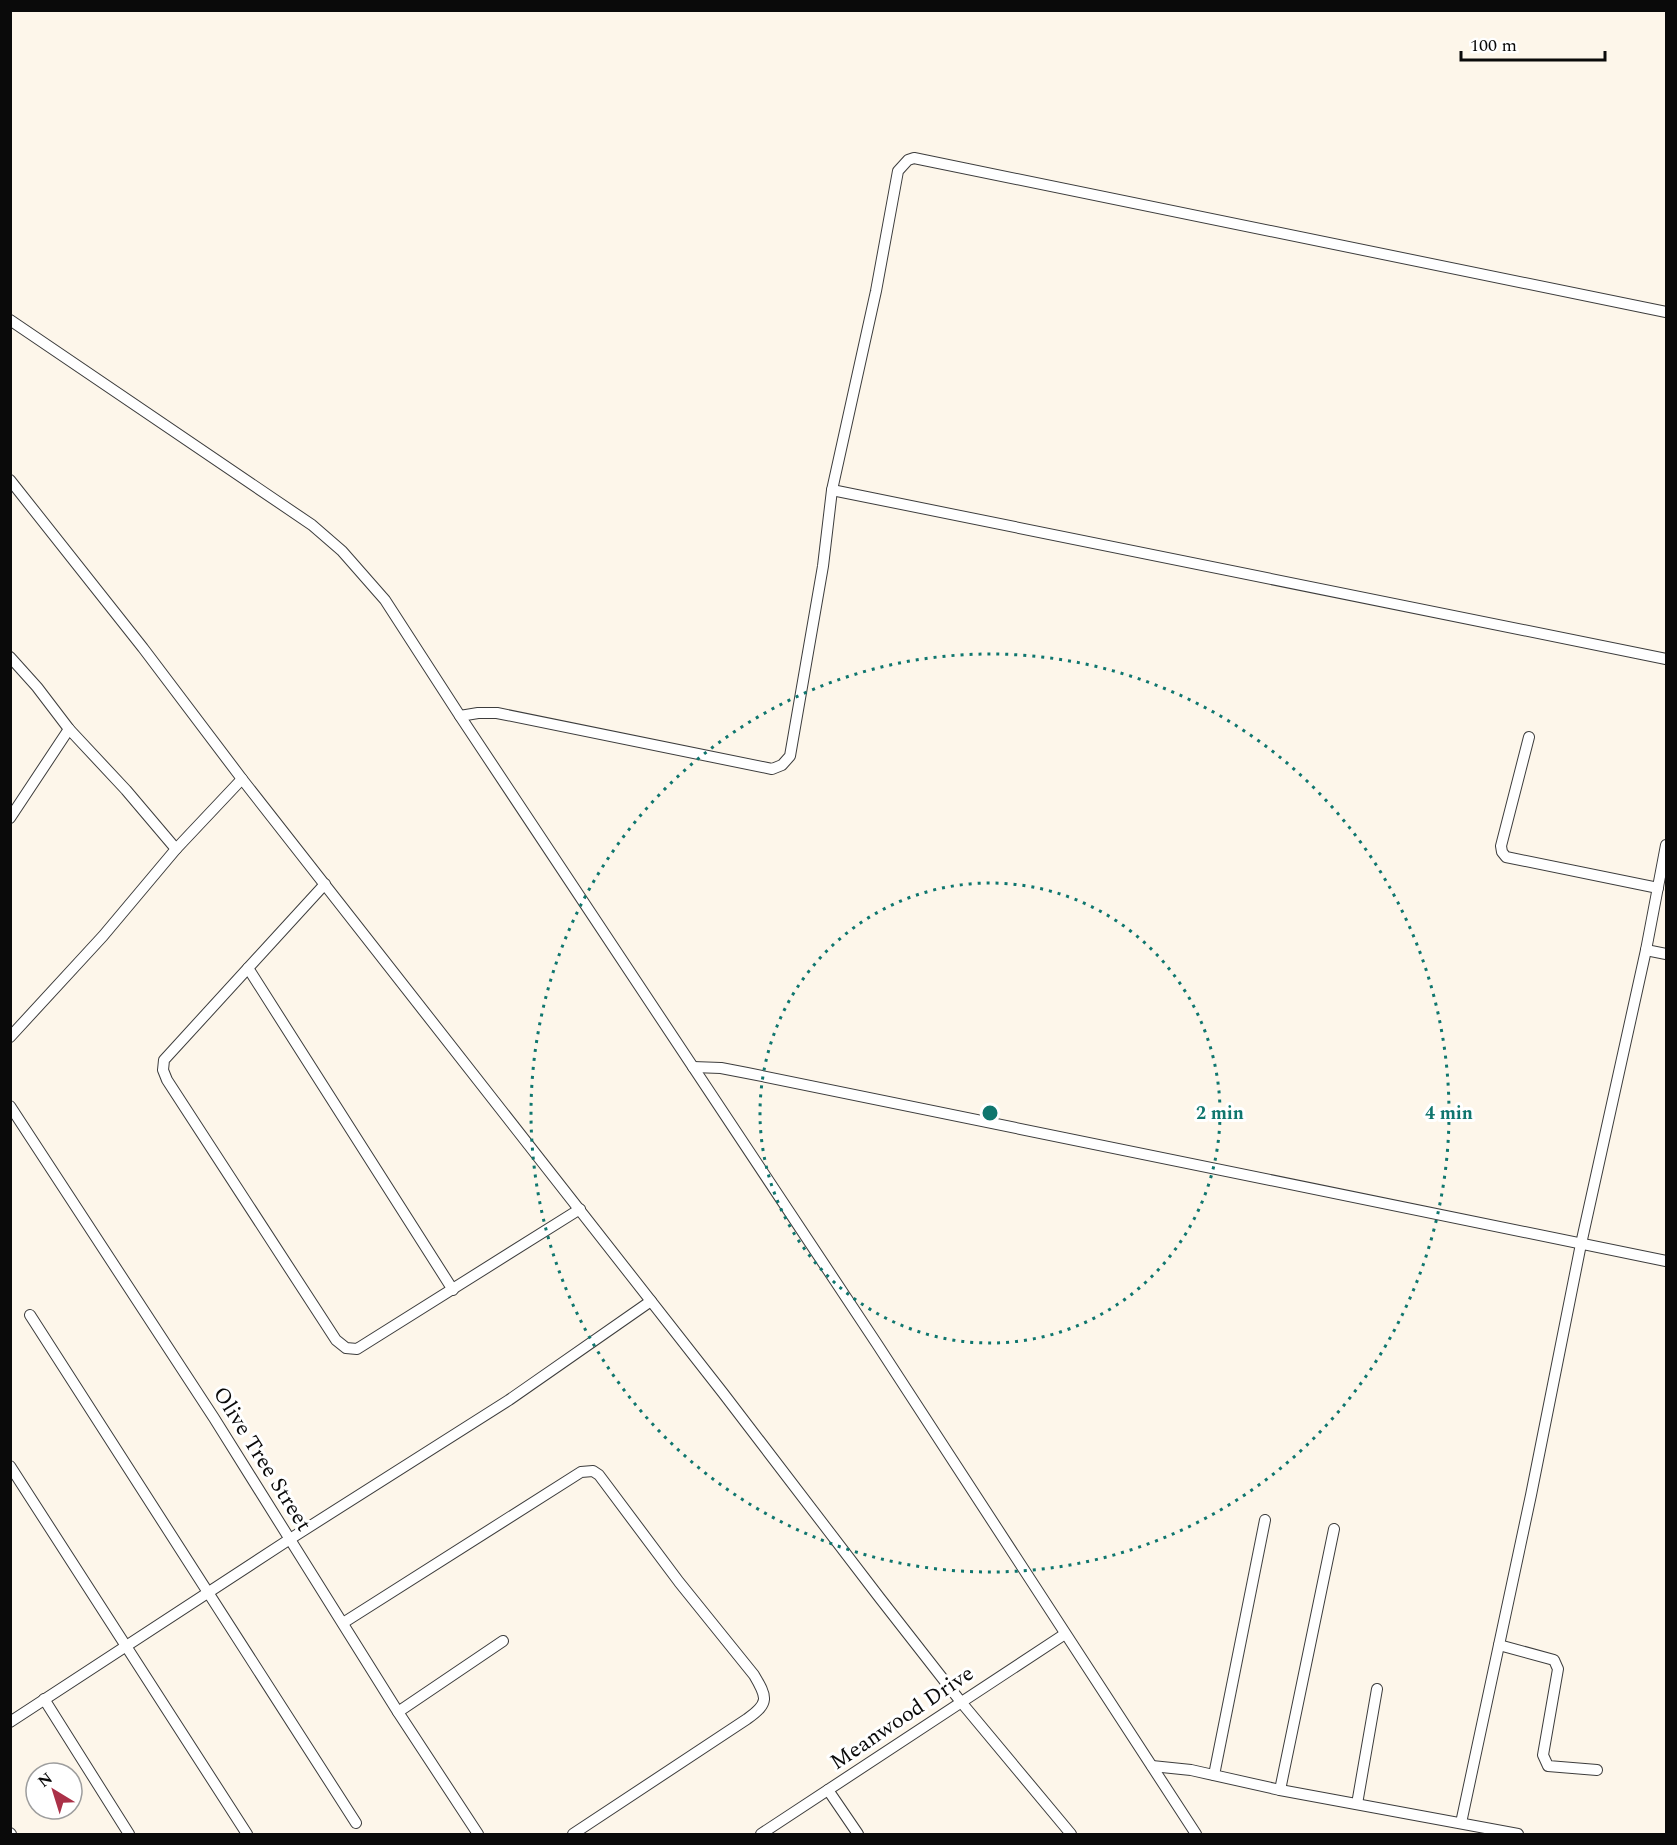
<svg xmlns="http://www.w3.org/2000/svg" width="1677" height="1845" font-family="Spectral,serif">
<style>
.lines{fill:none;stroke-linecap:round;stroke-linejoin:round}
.minor-casing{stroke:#3d3d3d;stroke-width:12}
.minor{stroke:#fff;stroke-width:10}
.ring{fill:none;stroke:#0f766e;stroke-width:3;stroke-dasharray:3 6}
.labels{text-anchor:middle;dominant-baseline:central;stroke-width:6;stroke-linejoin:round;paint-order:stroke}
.street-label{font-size:22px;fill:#0a0a0a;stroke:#fff}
.centre{fill:#0f766e;stroke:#fff;stroke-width:3}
.ring-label{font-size:18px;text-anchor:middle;font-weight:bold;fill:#0f766e;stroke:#fff;stroke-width:6;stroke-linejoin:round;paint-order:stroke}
</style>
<rect width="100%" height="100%" fill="#fdf6ea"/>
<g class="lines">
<g class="minor-casing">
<g id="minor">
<path d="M10,320L312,525L342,551L385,600L460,716L877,1344L1196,1834"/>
<path d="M10,480L143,648L242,779L723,1393L879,1597L961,1702L1071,1834"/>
<path d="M832,490L1666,659"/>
<path d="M10,657L37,687L69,729L126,790L176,849"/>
<path d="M460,716L478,713H497L772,769L782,765L790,756L823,566L832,490L876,291L898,171L908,160L914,158L1666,312"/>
<path d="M1529,737L1501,846L1502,852L1506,857L1658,888"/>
<path d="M10,818L69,729"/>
<path d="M325,884L164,1060L163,1070L167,1080L336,1340L346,1348L357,1349L580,1209"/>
<path d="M1646,950L1666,954"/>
<path d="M248,968L453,1290"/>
<path d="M10,1037L103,936L176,849L242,779"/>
<path d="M693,1067L721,1068L747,1073L1666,1261"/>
<path d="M10,1106L214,1418L398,1712L478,1834"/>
<path d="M30,1315L356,1823"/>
<path d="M10,1466L247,1834"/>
<path d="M343,1623L581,1472L593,1471L599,1475L679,1582L754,1675C767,1697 770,1703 747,1719L573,1834"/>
<path d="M1499,1645L1554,1660L1558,1669L1543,1755L1548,1766L1597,1770"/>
<path d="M44,1699L129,1834"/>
<path d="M398,1712L503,1641"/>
<path d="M10,1722L290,1539L509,1400L651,1301"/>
<path d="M1152,1766L1191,1770L1280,1790L1518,1834"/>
<path d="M1214,1775L1265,1520"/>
<path d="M828,1790L858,1834"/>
<path d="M1280,1790L1334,1529"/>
<path d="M1357,1804L1377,1689"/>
<path d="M1461,1823L1531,1495L1581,1244L1646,950L1666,845"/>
<path d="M10,1833L11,1834"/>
<path d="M761,1834L1065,1634"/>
</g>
</g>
<use href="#minor" class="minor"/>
</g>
<g class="ring">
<circle cx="990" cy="1113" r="230"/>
<circle cx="990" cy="1113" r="459"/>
</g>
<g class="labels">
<g class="street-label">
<text transform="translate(262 1459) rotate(58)">Olive Tree Street</text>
<text transform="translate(902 1718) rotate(-34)">Meanwood Drive</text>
</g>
</g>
<circle cx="990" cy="1113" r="9" class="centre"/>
<g class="ring-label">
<text x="1220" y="1119">2 min</text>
<text x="1449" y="1119">4 min</text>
</g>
<rect width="1677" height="1845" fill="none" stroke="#0a0a0a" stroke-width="24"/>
<g transform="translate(54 1791) rotate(322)"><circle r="28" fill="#ffffff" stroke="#9d9d9d" stroke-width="1.5"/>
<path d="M0-4.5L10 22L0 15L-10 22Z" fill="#ab3148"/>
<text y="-9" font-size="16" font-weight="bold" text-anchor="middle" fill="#0a0a0a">N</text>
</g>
<path d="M1461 51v9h144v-9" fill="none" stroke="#0a0a0a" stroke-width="3"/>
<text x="1470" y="51" font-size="18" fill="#0a0a0a" stroke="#ffffff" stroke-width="4.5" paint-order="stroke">100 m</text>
</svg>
